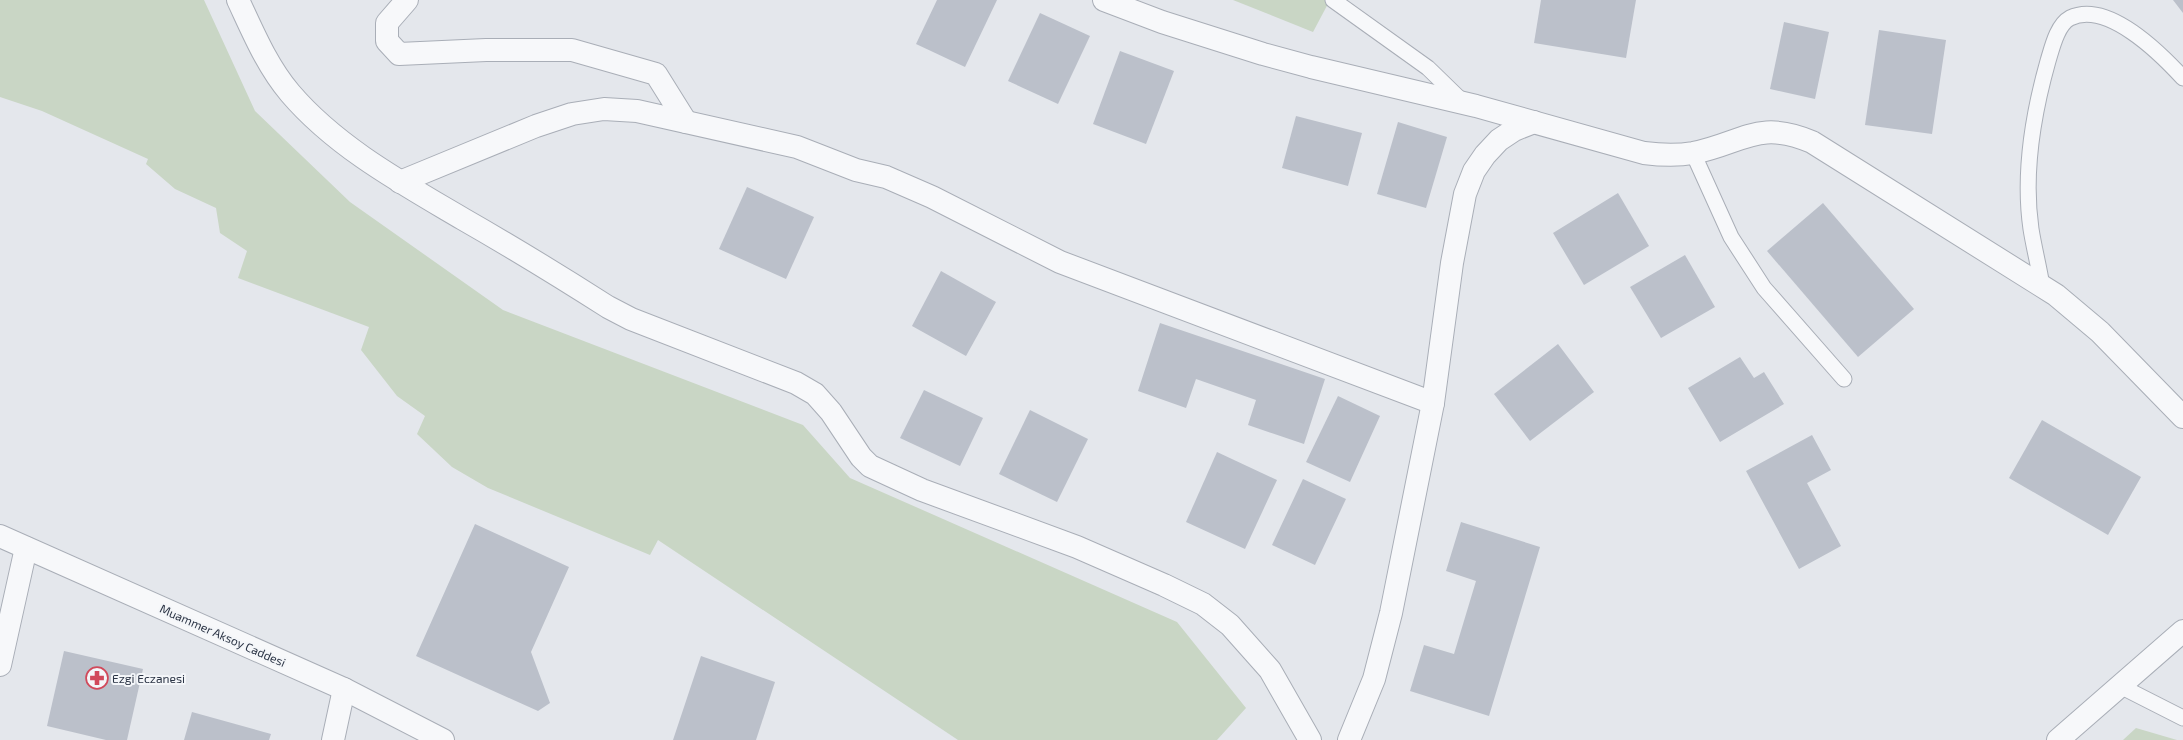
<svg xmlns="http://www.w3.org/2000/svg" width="2183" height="740" font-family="'Exo 2',sans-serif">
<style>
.green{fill:#c9d6c5}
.building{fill:#bbc0ca}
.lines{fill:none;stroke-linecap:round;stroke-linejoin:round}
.lane-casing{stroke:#a9aeb7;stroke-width:17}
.street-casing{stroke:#a9aeb7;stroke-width:24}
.lane{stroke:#f7f8fa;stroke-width:15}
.street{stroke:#f7f8fa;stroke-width:22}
.labels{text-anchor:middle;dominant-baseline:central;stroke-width:4;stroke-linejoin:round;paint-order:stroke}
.street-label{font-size:12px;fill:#2b3445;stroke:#f4f6f9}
.poi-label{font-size:12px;fill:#2b3445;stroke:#f4f6f9;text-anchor:start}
</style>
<rect width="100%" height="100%" fill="#e4e7ec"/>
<g class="green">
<path d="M0,0H204L255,111L350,202L503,310L803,425L850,478L1177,622L1246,708L1217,740H958L658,540L650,555L488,488L452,467L417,434L425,416L397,396L361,350L369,327L238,278L247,251L220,233L216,208L175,189L146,164L148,159L42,111L0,97Z"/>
<path d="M1233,0H1330L1313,32Z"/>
<path d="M2136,728L2177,740H2123Z"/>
</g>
<g class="building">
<path d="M937,0H997L965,67L916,44Z"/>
<path d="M1541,0H1636L1626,58L1534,43Z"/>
<path d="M2173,0H2183V13Z"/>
<path d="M1040,13L1090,36L1058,104L1008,81Z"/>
<path d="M1784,22L1829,32L1815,99L1770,89Z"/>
<path d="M1879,30L1946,40L1932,134L1865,125Z"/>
<path d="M1120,51L1174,71L1146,144L1093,124Z"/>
<path d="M1296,116L1362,133L1348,186L1282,168Z"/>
<path d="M1398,122L1447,137L1426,208L1377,194Z"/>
<path d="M747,187L814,217L786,279L719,249Z"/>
<path d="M1618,193L1649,246L1584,285L1553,233Z"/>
<path d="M1823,203L1914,309L1858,357L1767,251Z"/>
<path d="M1685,255L1715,307L1661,338L1630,287Z"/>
<path d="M941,271L996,302L966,356L912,326Z"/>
<path d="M1160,323L1325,379L1304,444L1248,425L1256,400L1196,379L1186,408L1138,391Z"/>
<path d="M1558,344L1594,392L1530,441L1494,394Z"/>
<path d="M1740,357L1754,378L1764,372L1784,404L1720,442L1688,388Z"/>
<path d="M924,390L983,418L960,466L900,438Z"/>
<path d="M1338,396L1380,416L1350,482L1306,462Z"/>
<path d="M1030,410L1088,439L1057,502L999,474Z"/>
<path d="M2042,420L2141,477L2108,535L2009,478Z"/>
<path d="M1812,435L1831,470L1807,483L1841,546L1799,569L1746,471Z"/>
<path d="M1217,452L1277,480L1245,549L1186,522Z"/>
<path d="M1303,479L1346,499L1315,565L1272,545Z"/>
<path d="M1461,522L1540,547L1489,716L1410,691L1424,645L1454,654L1476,581L1446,571Z"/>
<path d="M475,524L569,567L531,652L550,703L538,711L416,656Z"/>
<path d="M64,651L143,669L127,740H106L47,726Z"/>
<path d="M701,656L775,682L756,740H673Z"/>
<path d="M192,712L271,734L269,740H184Z"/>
</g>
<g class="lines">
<g class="lane-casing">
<g id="lane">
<path d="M1333,0L1428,68L1464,103"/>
<path d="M1693,153L1731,237L1764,288L1844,379"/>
<path d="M2042,286C2039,267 2034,248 2031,229C2023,174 2033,114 2048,61C2052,48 2057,25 2070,18C2107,0 2160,53 2183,78"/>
<path d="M2120,686L2183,718"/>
</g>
</g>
<g class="street-casing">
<g id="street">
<path d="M238,0C253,32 267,66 290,93C336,147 402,183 463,219C512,247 561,277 608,307L631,319L796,383L815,394L831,412L861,457L870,466L922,490L1077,547L1164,585L1203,604L1230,625L1270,670L1310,740"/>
<path d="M407,0L387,23V41L399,54L486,50H572L656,74L686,122"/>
<path d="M1104,0L1162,22L1263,54L1311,67L1476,106L1644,153C1660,155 1676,156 1693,153C1743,143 1758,119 1812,142L2056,295L2100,332L2183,417"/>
<path d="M400,182L536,126L572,114L604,109L637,111L797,147L856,170L886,177L932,197L1060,262L1433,403"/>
<path d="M0,536L344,689L443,740"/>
<path d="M0,665L26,548"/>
<path d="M333,740L344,689"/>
<path d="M1349,740L1374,679L1391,613L1433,403L1452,263L1465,194L1474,171L1485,155L1499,140L1514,130L1534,122"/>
<path d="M2058,740L2183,631"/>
</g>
</g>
<use href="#lane" class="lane"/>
<use href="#street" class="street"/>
</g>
<defs>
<g id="pharmacy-ring" transform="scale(1.15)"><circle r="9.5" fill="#f4f6f9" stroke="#d1495b" stroke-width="1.5"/><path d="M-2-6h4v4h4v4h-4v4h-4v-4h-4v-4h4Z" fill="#d1495b"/></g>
</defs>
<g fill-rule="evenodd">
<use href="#pharmacy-ring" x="97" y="678"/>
</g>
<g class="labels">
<g class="street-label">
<text transform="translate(223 635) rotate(24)">Muammer Aksoy Caddesi</text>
</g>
<g class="poi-label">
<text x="112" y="678">Ezgi Eczanesi</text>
</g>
</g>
</svg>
